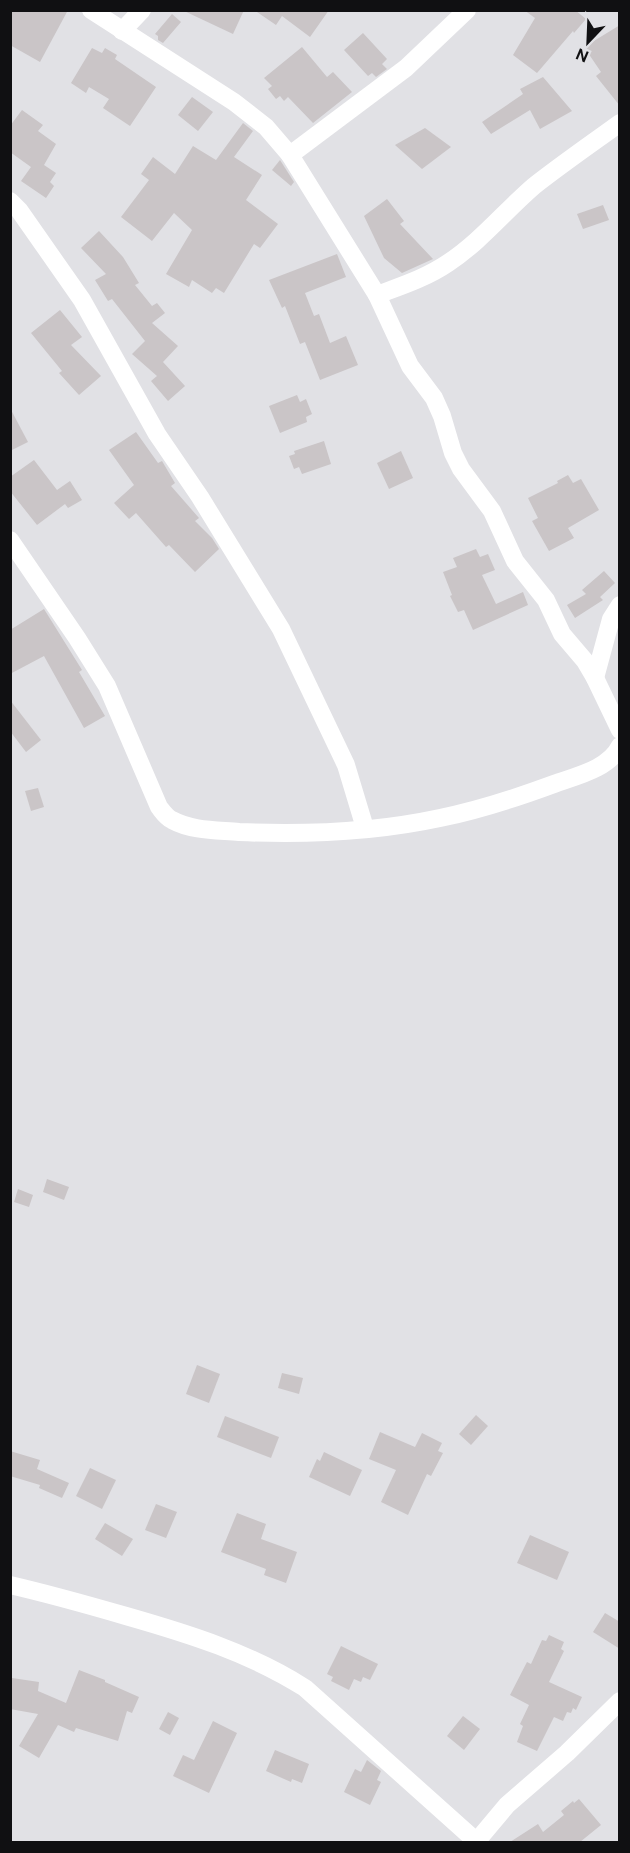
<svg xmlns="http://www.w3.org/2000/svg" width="630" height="1853" font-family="'DM Sans',sans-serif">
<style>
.building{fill:#cac5c7}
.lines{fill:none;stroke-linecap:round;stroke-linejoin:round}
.minor{stroke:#fff;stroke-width:18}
</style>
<rect width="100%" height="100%" fill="#e1e1e5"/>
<g class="building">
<path d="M10,10H68L40,62L10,45Z"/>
<path d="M182,10H244L233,34Z"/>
<path d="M254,10H329L310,37L282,16L276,25Z"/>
<path d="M524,10H575L586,19L574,33L573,31L537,73L513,55L535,18Z"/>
<path d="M172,14L181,22L163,43L158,40V36L155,34Z"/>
<path d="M620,25V106L596,76L601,72L584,47Z"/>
<path d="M363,33L387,59L382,64L387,69L376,77L372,73L368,76L344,50Z"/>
<path d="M302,47L327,77L333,72L352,92L313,123L288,97L284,101L280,96L276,99L268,89L272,86L264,78Z"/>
<path d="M92,48L102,53L105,48L117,55L115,59L156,87L130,126L103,108L109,99L89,87L86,93L71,83Z"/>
<path d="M543,77L572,111L540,129L530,110L491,134L482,122L523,94L520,89Z"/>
<path d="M192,97L213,112L198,131L178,115Z"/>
<path d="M22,110L43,125L38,131L56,144L44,165L56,173L50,182L54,186L46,198L21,181L31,167L10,152V126Z"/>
<path d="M243,123L253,131L234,157L262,175L246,200L278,224L260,248L254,244L224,293L216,288L212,293L192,280L189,287L166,274L192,230L174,213L152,241L121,217L149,180L141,174L153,157L175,174L193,146L216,160Z"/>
<path d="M425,128L451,147L422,169L395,145Z"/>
<path d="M280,160L294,182L291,186L272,170Z"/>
<path d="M387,199L404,221L400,224L433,259L402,273L384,258L364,216Z"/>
<path d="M603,205L609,220L583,229L577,214Z"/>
<path d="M99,231L123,257L139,283L135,285L152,306L157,303L165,313L152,323L178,346L163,362L185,386L168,401L151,381L157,376L132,354L145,341L112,299L108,301L95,280L106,274L81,248Z"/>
<path d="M337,254L346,277L305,293L314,316L319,314L330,343L346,336L358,365L320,380L305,342L300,344L285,306L282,308L269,280Z"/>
<path d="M60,310L82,337L71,345L101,376L79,395L59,373L62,371L31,333Z"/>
<path d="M297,395L300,402L306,399L312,414L306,417L307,422L280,433L269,406Z"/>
<path d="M10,408L28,442L10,451Z"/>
<path d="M136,432L158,463L162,461L175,483L171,486L199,518L195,521L212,538L219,549L195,572L169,545L166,547L136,513L129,519L114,503L134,485L109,450Z"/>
<path d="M324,441L331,464L302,474L299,467L294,469L289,456L295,454L294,451Z"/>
<path d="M401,451L413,478L389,489L377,463Z"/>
<path d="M34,460L57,490L70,481L82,500L68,508L65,504L37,525L10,491V477Z"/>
<path d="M568,475L573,483L581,479L599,510L568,528L574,538L549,551L532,521L538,518L528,498L558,483L557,481Z"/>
<path d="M476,549L480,557L488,554L495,570L482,575L496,604L523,592L528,605L473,630L464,610L458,612L450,596L452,595L443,572L457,567L453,558Z"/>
<path d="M604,571L615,583L600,597L603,600L575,618L567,605L586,594L582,590Z"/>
<path d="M44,609L82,670L79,672L105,716L84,728L44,656L10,674V630Z"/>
<path d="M10,700L41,740L26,752L10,731Z"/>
<path d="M38,788L44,807L31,811L25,791Z"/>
<path d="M47,1179L69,1187L64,1200L43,1192Z"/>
<path d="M18,1189L33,1195L29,1207L14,1202Z"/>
<path d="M197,1365L220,1374L209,1403L186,1394Z"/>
<path d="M282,1373L303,1378L299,1394L278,1388Z"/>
<path d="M476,1415L488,1426L471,1445L459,1434Z"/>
<path d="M225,1416L279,1437L271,1458L217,1437Z"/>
<path d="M380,1432L415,1447L422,1433L442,1443L438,1451L443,1453L431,1476L427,1474L408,1515L381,1502L396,1470L369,1459Z"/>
<path d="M10,1451L40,1460L37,1469L69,1483L62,1498L39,1488L40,1485L10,1476Z"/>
<path d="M324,1452L362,1470L350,1496L309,1477L317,1459L320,1461Z"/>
<path d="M90,1468L116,1480L102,1509L76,1496Z"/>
<path d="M156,1504L177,1512L166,1538L145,1530Z"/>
<path d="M237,1513L266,1524L261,1539L297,1552L286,1583L264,1575L266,1569L221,1552Z"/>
<path d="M105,1523L133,1539L122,1556L95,1539Z"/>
<path d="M530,1535L569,1552L557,1580L517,1563Z"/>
<path d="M605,1613L620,1622V1649L593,1632Z"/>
<path d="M549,1635L564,1642L561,1649L564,1651L549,1682L582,1697L576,1710L573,1708L571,1713L567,1712L563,1721L554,1717L537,1751L517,1742L523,1726L520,1724L529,1705L510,1695L527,1662L531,1664L542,1640L546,1641Z"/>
<path d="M341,1646L378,1664L370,1680L363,1677L361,1682L354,1679L349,1690L331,1681L333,1677L327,1674Z"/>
<path d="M79,1670L105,1680V1682L139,1697L132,1713L127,1711L118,1741L76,1728L74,1732L58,1725L39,1758L19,1746L38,1714L10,1709L12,1678L39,1682L38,1691L66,1703Z"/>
<path d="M168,1712L179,1718L170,1735L159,1729Z"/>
<path d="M463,1716L480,1729L464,1750L447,1736Z"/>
<path d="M213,1721L237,1733L209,1793L173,1776L183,1755L194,1760Z"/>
<path d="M275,1750L309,1764L302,1783L292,1779L291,1782L266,1771Z"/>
<path d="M367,1760L381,1771L377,1780L381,1782L370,1805L344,1792L355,1769L361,1772Z"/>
<path d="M579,1799L601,1825L580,1842H510L538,1824L543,1832L564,1815L561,1811L573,1801L574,1803Z"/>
</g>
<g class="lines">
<g class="minor">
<path d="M91,10L234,102L266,127L290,155L377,295L410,366L434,398L442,416L453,453L461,469L492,511L515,561L546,600L562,634L585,661L595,678L620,730"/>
<path d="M122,31L142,10"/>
<path d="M290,155L406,68L467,10"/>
<path d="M10,201L19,210L82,300L157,434L200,497L281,629L346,765L365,828"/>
<path d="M377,295C401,286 426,278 448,263C480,242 505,211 534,186C562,164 591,144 620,123"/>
<path d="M10,540L77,638L107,686L159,807C163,812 166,817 172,820C192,831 217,830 239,832C306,835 375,832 440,818C480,810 516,798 554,784C576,776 609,769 620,746"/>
<path d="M595,678L611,619L620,605"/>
<path d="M10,1585C49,1594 88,1605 126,1616C189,1634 250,1653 305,1688L477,1842"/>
<path d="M476,1842L507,1805L567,1753L620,1701"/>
</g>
</g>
<rect width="630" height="1853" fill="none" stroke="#101012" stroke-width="24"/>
<g transform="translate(588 42) rotate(203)" stroke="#e1e1e5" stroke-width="4.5" paint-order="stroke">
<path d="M0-4.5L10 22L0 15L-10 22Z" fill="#101012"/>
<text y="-9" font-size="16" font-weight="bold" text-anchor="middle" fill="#101012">N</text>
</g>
</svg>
